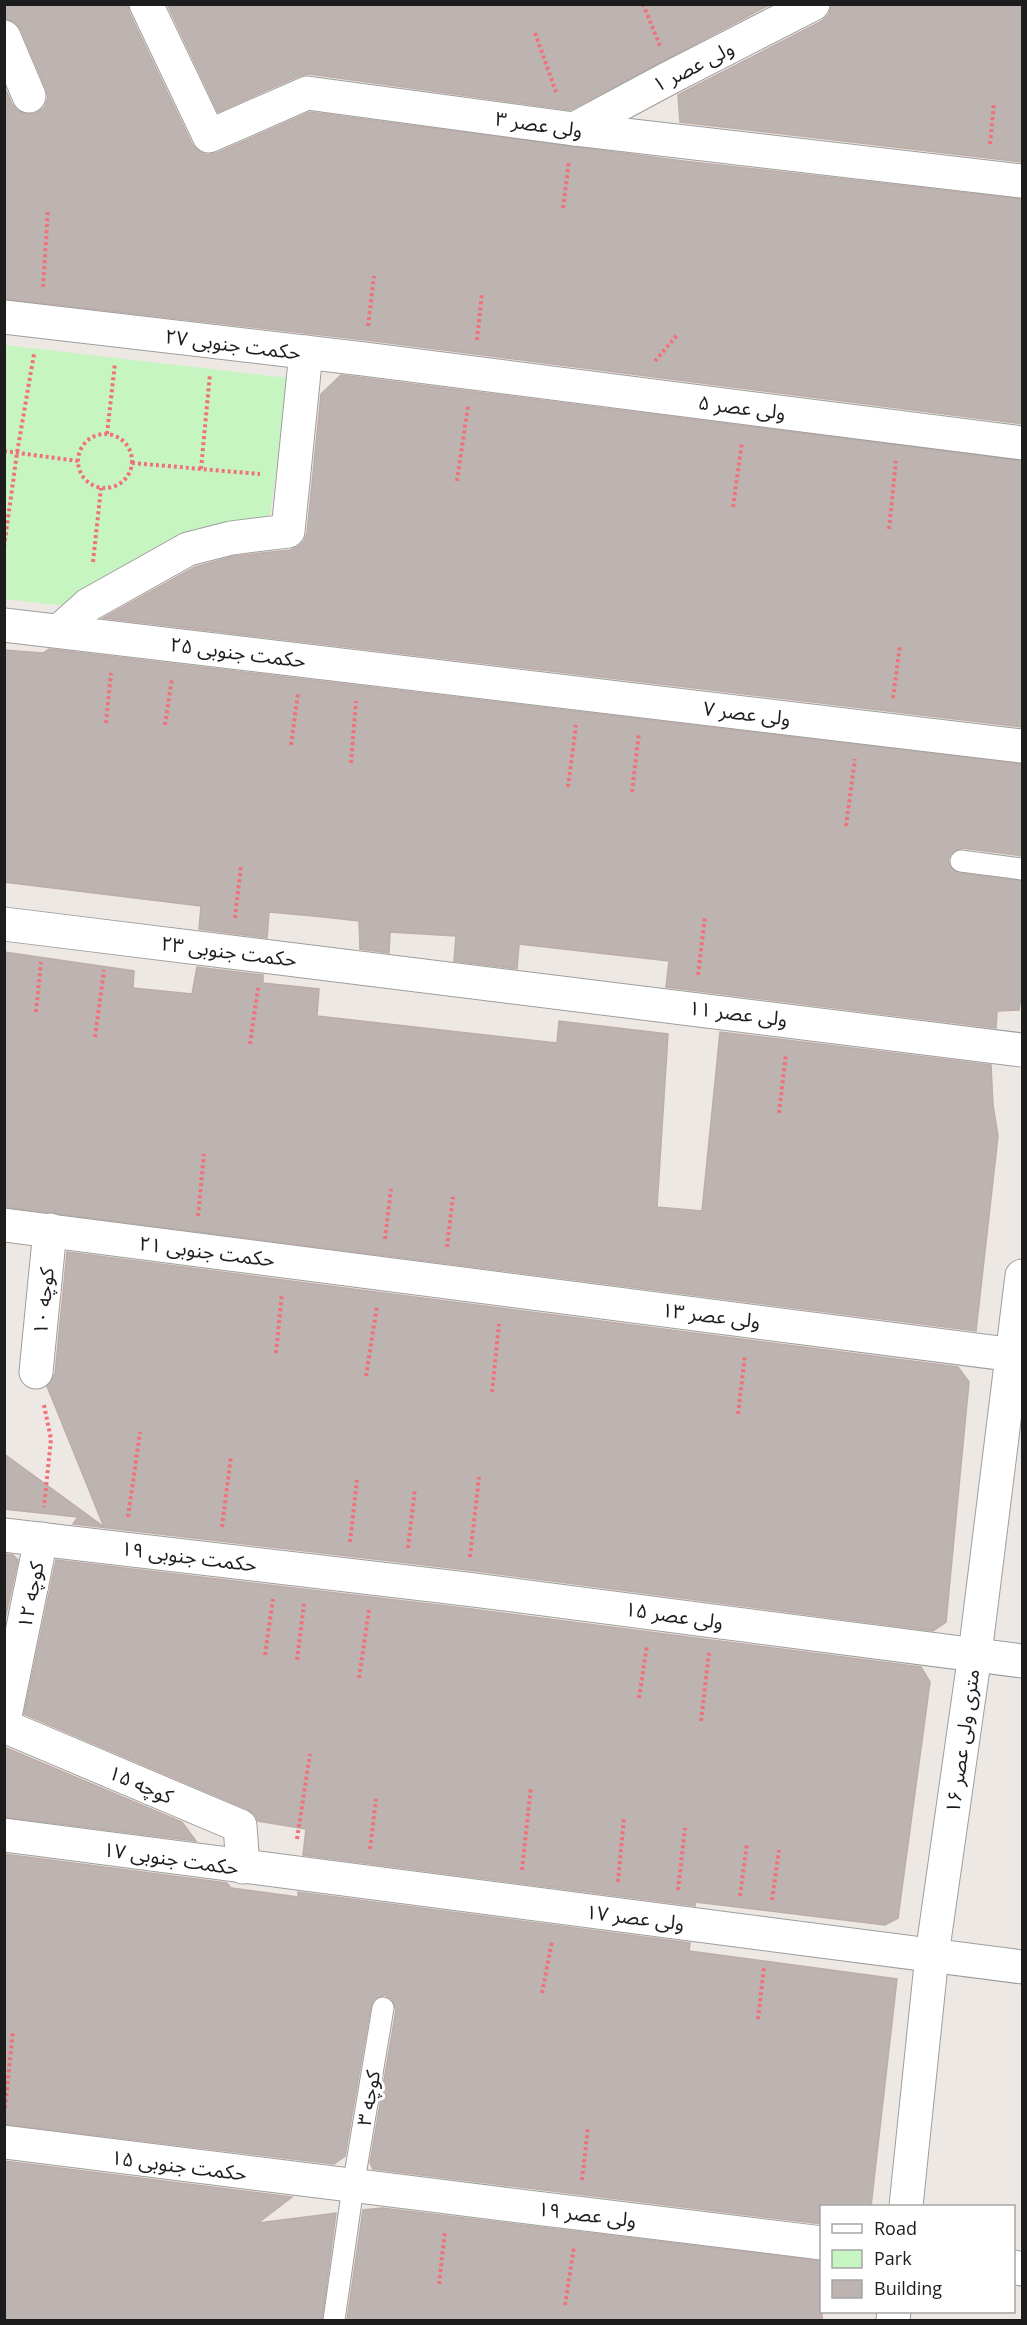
<svg xmlns="http://www.w3.org/2000/svg" width="1027" height="2325" font-family="'Open Sans','Noto Sans Arabic',sans-serif">
<style>
.park{fill:#c7f5c2}
.building{fill:#bdb3b0;stroke:#beada7;stroke-width:1.5}
.lines{fill:none;stroke-linecap:round;stroke-linejoin:round}
.service-casing{stroke:#9e9e9e;stroke-width:23}
.minor-casing{stroke:#9e9e9e;stroke-width:35}
.tertiary-casing{stroke:#9e9e9e;stroke-width:35}
.path{stroke:#ef727b;stroke-width:4;stroke-dasharray:3 3;stroke-linecap:butt}
.service{stroke:#fff;stroke-width:21}
.minor{stroke:#fff;stroke-width:33}
.tertiary{stroke:#fff;stroke-width:33}
.labels{text-anchor:middle;dominant-baseline:central;stroke-width:6;stroke-linejoin:round;paint-order:stroke}
.street-label{font-size:20px;fill:#1d1d1d;stroke:#fff}
</style>
<rect width="100%" height="100%" fill="#ede8e3"/>
<path class="park" d="M5,345L289,378L266,544L219,546L108,611L5,599Z"/>
<g class="building">
<path d="M4,4H128L129,12L192,144L198,151L207,155L217,153L310,112L683,161L1023,199V424L366,340L4,299V86L12,104L18,111L26,114L36,113L44,108L48,98L46,89L21,30L15,22L4,19Z"/>
<path d="M167,4H771L570,110L309,74L299,76L218,112Z"/>
<path d="M832,4H1023V162L680,122L678,95L822,21L829,14Z"/>
<path d="M341,375L1023,461V727L103,618L195,567L234,556L290,550L298,547L304,541L307,533L321,394Z"/>
<path d="M49,649L1023,764V856L962,848L951,853L948,860L950,866L959,873L1023,881V983L1019,1010L997,1011L996,1028L666,987L669,961L519,944L517,969L454,961L456,936L390,932L389,953L360,949L359,921L324,917L269,912L267,938L199,929L201,906L4,882V650L43,653Z"/>
<path d="M4,952L134,971L133,988L192,994L197,967L263,975V983L319,989L317,1016L557,1043L559,1021L668,1034L657,1207L702,1211L720,1032L991,1065L993,1105L998,1136L976,1331L4,1207Z"/>
<path d="M67,1252L958,1367L969,1382L946,1622L933,1631L468,1570L73,1524L78,1517L4,1509V1454L104,1527L47,1386L55,1374Z"/>
<path d="M4,1554L13,1555L18,1560L4,1624Z"/>
<path d="M56,1560L464,1608L921,1667L930,1682L898,1918L885,1925L695,1902V1906L303,1855L306,1829L258,1821L255,1815L247,1809L24,1714Z"/>
<path d="M4,1747L182,1822L196,1841L4,1817Z"/>
<path d="M4,1854L227,1883L231,1888L298,1897V1892L690,1943L689,1951L897,1979L871,2206H822V2224L373,2169L370,2163L396,2010L392,1999L385,1995L374,1999L371,2005L345,2156L334,2164L4,2124Z"/>
<path d="M4,2161L292,2197L258,2223L336,2213L322,2320H4Z"/>
<path d="M382,2208L822,2261V2320H347L363,2210Z"/>
</g>
<g class="lines">
<g class="service-casing">
<g id="service">
<path d="M961,861L1022,869"/>
<path d="M334,2320L353,2187L383,2008"/>
</g>
</g>
<g class="minor-casing">
<g id="minor">
<path d="M146,4L209,136L307,93L574,129L1022,181"/>
<path d="M4,37L29,96"/>
<path d="M574,129L669,78L813,4"/>
<path d="M4,317L364,359L1022,443"/>
<path d="M4,625L1022,746"/>
<path d="M59,631L88,605L188,549L231,538L288,531L306,352"/>
<path d="M4,924L1022,1050"/>
<path d="M4,1225L1022,1356"/>
<path d="M36,1372L50,1230"/>
<path d="M4,1535L466,1589L1022,1661"/>
<path d="M4,1721L41,1539"/>
<path d="M4,1726L240,1826L243,1867"/>
<path d="M4,1835L1022,1967"/>
<path d="M4,2142C277,2177 549,2209 822,2243"/>
<path d="M1014,2267L1022,2269"/>
</g>
</g>
<g class="tertiary-casing">
<g id="tertiary">
<path d="M906,2206L932,1955L975,1654L1022,1276"/>
<path d="M893,2320L894,2312"/>
</g>
</g>
<g class="path">
<path d="M643,4L660,46"/>
<path d="M535,33L556,92"/>
<path d="M990,144L994,103"/>
<path d="M563,208L569,161"/>
<path d="M43,287L48,210"/>
<path d="M368,326L374,276"/>
<path d="M477,340L482,293"/>
<path d="M655,361L678,334"/>
<path d="M107,434L115,363"/>
<circle cx="105" cy="461" r="27"/>
<path d="M4,451L78,461"/>
<path d="M132,463L260,474"/>
<path d="M201,469L210,374"/>
<path d="M457,481L468,406"/>
<path d="M733,507L742,442"/>
<path d="M889,529L896,461"/>
<path d="M4,547L17,453L34,354"/>
<path d="M93,562L101,488"/>
<path d="M893,698L900,645"/>
<path d="M106,723L111,673"/>
<path d="M165,725L172,678"/>
<path d="M291,745L298,693"/>
<path d="M351,763L356,701"/>
<path d="M568,787L576,725"/>
<path d="M632,792L639,733"/>
<path d="M846,826L855,759"/>
<path d="M235,918L241,865"/>
<path d="M698,975L705,916"/>
<path d="M36,1012L41,962"/>
<path d="M95,1037L104,970"/>
<path d="M250,1044L258,988"/>
<path d="M779,1113L786,1054"/>
<path d="M198,1216L204,1154"/>
<path d="M385,1239L391,1189"/>
<path d="M447,1247L453,1197"/>
<path d="M276,1353L282,1294"/>
<path d="M366,1376L377,1306"/>
<path d="M492,1392L499,1324"/>
<path d="M44,1405L51,1439L44,1507"/>
<path d="M738,1414L745,1355"/>
<path d="M128,1517L140,1432"/>
<path d="M222,1527L231,1456"/>
<path d="M350,1542L357,1480"/>
<path d="M408,1548L415,1489"/>
<path d="M470,1557L479,1477"/>
<path d="M265,1655L273,1599"/>
<path d="M297,1660L304,1604"/>
<path d="M359,1678L369,1610"/>
<path d="M639,1698L647,1645"/>
<path d="M701,1721L709,1653"/>
<path d="M297,1839L310,1754"/>
<path d="M370,1849L376,1799"/>
<path d="M522,1870L531,1787"/>
<path d="M618,1882L624,1817"/>
<path d="M678,1890L685,1828"/>
<path d="M740,1896L747,1843"/>
<path d="M772,1900L779,1850"/>
<path d="M542,1993L552,1941"/>
<path d="M758,2019L764,1967"/>
<path d="M5,2108L13,2031"/>
<path d="M582,2180L588,2127"/>
<path d="M439,2284L445,2231"/>
<path d="M565,2305L574,2247"/>
</g>
<use href="#service" class="service"/>
<use href="#minor" class="minor"/>
<use href="#tertiary" class="tertiary"/>
</g>
<g class="labels">
<g class="street-label">
<text transform="translate(693 66) rotate(-27)">ولی عصر ۱</text>
<text transform="translate(539 124) rotate(8)">ولی عصر ۳</text>
<text transform="translate(233 344) rotate(7)">حکمت جنوبی ۲۷</text>
<text transform="translate(742 407) rotate(7)">ولی عصر ۵</text>
<text transform="translate(238 652) rotate(7)">حکمت جنوبی ۲۵</text>
<text transform="translate(747 713) rotate(7)">ولی عصر ۷</text>
<text transform="translate(229 951) rotate(7)">حکمت جنوبی ۲۳</text>
<text transform="translate(738 1013) rotate(7)">ولی عصر ۱۱</text>
<text transform="translate(207 1251) rotate(7)">حکمت جنوبی ۲۱</text>
<text transform="translate(43 1301) rotate(-84)">کوچه ۱۰</text>
<text transform="translate(711 1315) rotate(7)">ولی عصر ۱۳</text>
<text transform="translate(189 1556) rotate(7)">حکمت جنوبی ۱۹</text>
<text transform="translate(30 1595) rotate(-79)">کوچه ۱۲</text>
<text transform="translate(674 1615) rotate(8)">ولی عصر ۱۵</text>
<text transform="translate(962 1741) rotate(-82)">۱۶ متری ولی عصر</text>
<text transform="translate(141 1784) rotate(23)">کوچه ۱۵</text>
<text transform="translate(171 1858) rotate(8)">حکمت جنوبی ۱۷</text>
<text transform="translate(635 1917) rotate(7)">ولی عصر ۱۷</text>
<text transform="translate(368 2098) rotate(-80)">کوچه ۳</text>
<text transform="translate(179 2165) rotate(7)">حکمت جنوبی ۱۵</text>
<text transform="translate(587 2214) rotate(7)">ولی عصر ۱۹</text>
</g>
</g>
<rect width="1027" height="2325" fill="none" stroke="#1d1d1d" stroke-width="12"/>
<rect x="820" y="2205" width="195" height="108" fill="#ffffff" stroke="#a5a5a5" stroke-width="1.5"/>
<rect x="832" y="2224" width="30" height="9" fill="#ffffff" stroke="#a5a5a5" stroke-width="1.5"/>
<text x="874" y="2235" font-size="18" fill="#1d1d1d">Road</text>
<rect x="832" y="2250" width="30" height="18" fill="#c7f5c2" stroke="#a5a5a5" stroke-width="1.5"/>
<text x="874" y="2265" font-size="18" fill="#1d1d1d">Park</text>
<rect x="832" y="2280" width="30" height="18" fill="#bdb3b0" stroke="#a5a5a5" stroke-width="1.5"/>
<text x="874" y="2295" font-size="18" fill="#1d1d1d">Building</text>
</svg>
